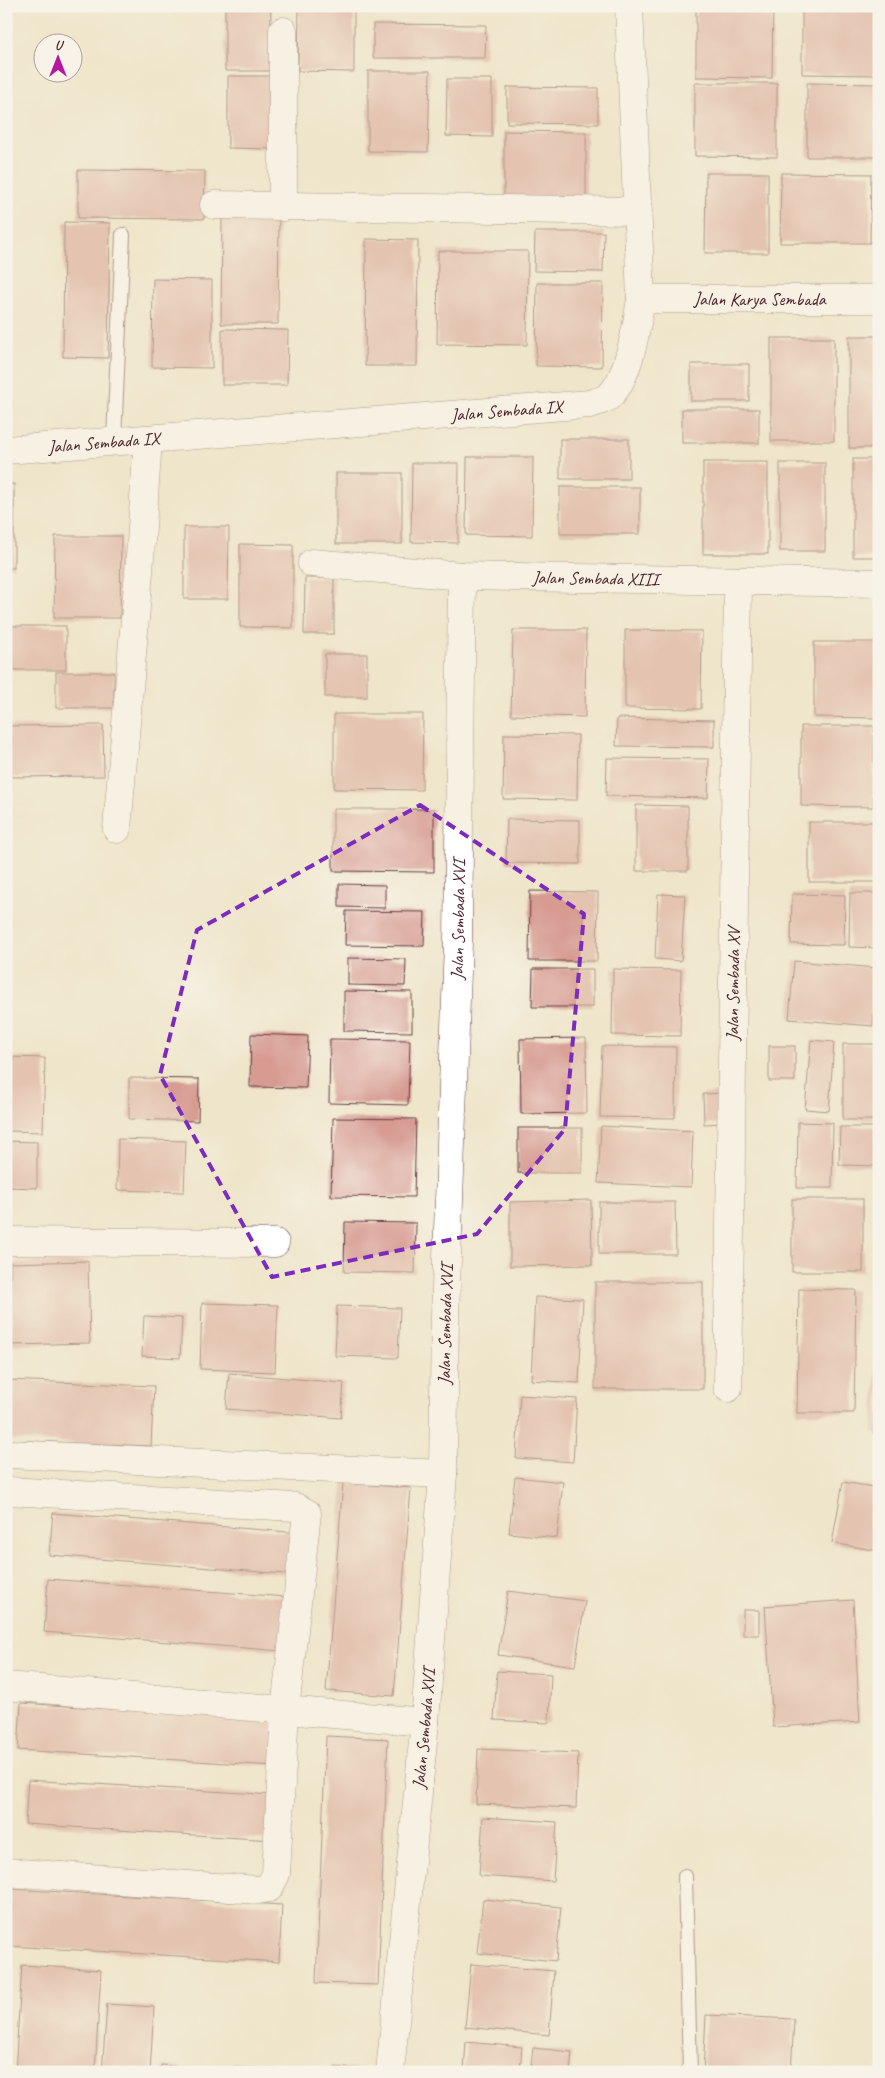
<svg xmlns="http://www.w3.org/2000/svg" width="885" height="2078" font-family="Caveat,sans-serif">
<style>
.building{fill:#d79b92}
.lines{fill:none;stroke-linecap:round;stroke-linejoin:round}
.service-casing{stroke:#633d43;stroke-width:16}
.minor-casing{stroke:#633d43;stroke-width:29}
.tertiary-casing{stroke:#633d43;stroke-width:29}
.service{stroke:#fff;stroke-width:14}
.minor{stroke:#fff;stroke-width:28}
.tertiary{stroke:#fff;stroke-width:28}
.marked{fill:none;stroke:#7b2cbf;stroke-width:4;stroke-dasharray:10 6;stroke-linejoin:round}
.labels{text-anchor:middle;dominant-baseline:central;stroke-width:4;stroke-linejoin:round;paint-order:stroke}
.street-label{font-size:18px;fill:#4a1f2b;stroke:#f7f3e8}
</style>
<rect width="100%" height="100%" fill="#f7f3e8"/>
<filter id="ink" filterUnits="userSpaceOnUse"><feTurbulence type="fractalNoise" baseFrequency=".02" numOctaves="2"/><feDisplacementMap in="SourceGraphic" scale="10" xChannelSelector="R" yChannelSelector="G"/><feConvolveMatrix kernelMatrix="1 2 1 2 8 2 1 2 1" color-interpolation-filters="sRGB"/></filter>
<filter id="wash" filterUnits="userSpaceOnUse"><feTurbulence type="fractalNoise" baseFrequency=".0096" numOctaves="4" result="noise"/><feDisplacementMap in="SourceGraphic" scale="20" xChannelSelector="R" yChannelSelector="G"/><feGaussianBlur stdDeviation="1.12" result="paint"/><feColorMatrix in="noise" values="0 0 0 0 0 0 0 0 0 0 0 0 0 0 0 0 0 1.4 0 .05"/><feComposite in="paint" operator="in"/></filter>
<g filter="url(#wash)">
<rect width="100%" height="100%" fill="#efe5cb"/>
<g id="blocks">
<g class="building">
<path d="M225,6H271L270,71H225Z"/>
<path d="M299,6H354V72L298,71Z"/>
<path d="M696,6H773L772,78L696,77Z"/>
<path d="M802,6H877V75L802,74Z"/>
<path d="M373,24L486,25L485,58H373Z"/>
<path d="M368,71H430L428,152L368,151Z"/>
<path d="M228,76H272V149L228,148Z"/>
<path d="M447,79H492V137L446,136Z"/>
<path d="M695,83H777V157L695,156Z"/>
<path d="M807,83L879,84V157H807Z"/>
<path d="M507,87L598,88V124L507,123Z"/>
<path d="M504,131L586,132V202L504,201Z"/>
<path d="M78,170L205,171L204,219L78,218Z"/>
<path d="M706,173H768V253H705Z"/>
<path d="M781,173L871,174L870,243H780Z"/>
<path d="M222,217H279L278,324H221Z"/>
<path d="M64,222L110,223L108,358L63,357Z"/>
<path d="M535,232H604L603,272L534,271Z"/>
<path d="M366,239L418,240L417,366H365Z"/>
<path d="M438,251H528L527,345L437,344Z"/>
<path d="M153,279L212,280V368L152,367Z"/>
<path d="M537,283H603L602,367L536,366Z"/>
<path d="M222,329L288,330L287,385H222Z"/>
<rect x="849" y="336" width="30" height="112"/>
<rect x="771" y="338" width="63" height="103"/>
<rect x="691" y="364" width="58" height="37"/>
<rect x="682" y="409" width="77" height="34"/>
<rect x="560" y="439" width="69" height="40"/>
<path d="M467,457H533L532,536L466,535Z"/>
<rect x="853" y="459" width="26" height="98"/>
<rect x="703" y="462" width="65" height="92"/>
<path d="M412,463H459L458,543L411,542Z"/>
<rect x="780" y="463" width="45" height="88"/>
<rect x="336" y="473" width="66" height="71"/>
<rect x="6" y="484" width="8" height="84"/>
<rect x="560" y="487" width="80" height="47"/>
<path d="M184,527H229L228,599H184Z"/>
<path d="M55,536H121L120,618H54Z"/>
<path d="M240,544L293,545V628L240,627Z"/>
<path d="M305,578H334V634H304Z"/>
<rect x="6" y="626" width="60" height="44"/>
<path d="M513,630H586L585,717L511,715Z"/>
<path d="M625,630L702,631L701,709L625,708Z"/>
<path d="M814,642H879V718L814,717Z"/>
<rect x="325" y="654" width="42" height="43"/>
<rect x="56" y="672" width="58" height="36"/>
<path d="M334,714H423L422,790L334,789Z"/>
<path d="M617,718L714,720V747L616,746Z"/>
<path d="M103,725L104,776L6,777V726Z"/>
<path d="M801,726H874L873,807L801,806Z"/>
<path d="M504,734L578,735L577,800L503,799Z"/>
<path d="M607,758L709,759L708,798L606,796Z"/>
<path d="M636,805L688,806V871H636Z"/>
<path d="M333,809H434V872L333,871Z"/>
<path d="M507,819L580,820V864L506,863Z"/>
<rect x="809" y="822" width="70" height="60"/>
<path d="M339,884L385,885V908L339,907Z"/>
<path d="M530,891L598,892L597,961H529Z"/>
<path d="M850,893H878L877,948L849,947Z"/>
<path d="M658,894L685,895L681,961L655,959Z"/>
<path d="M792,894L845,895L844,945L791,944Z"/>
<path d="M346,911L425,912L424,946L345,945Z"/>
<path d="M348,958L406,959L405,986L348,985Z"/>
<path d="M794,961L877,968L873,1026L789,1019Z"/>
<path d="M533,969H593V1007H532Z"/>
<path d="M613,969L681,970L680,1036L612,1035Z"/>
<path d="M344,991L412,992V1032L344,1031Z"/>
<path d="M251,1034L308,1036L306,1088L250,1087Z"/>
<path d="M586,1038L587,1113L521,1114L520,1039Z"/>
<path d="M330,1039L410,1040L408,1105L329,1103Z"/>
<path d="M811,1040L834,1042L829,1111L805,1109Z"/>
<rect x="843" y="1044" width="32" height="76"/>
<path d="M602,1046L676,1047L675,1118L600,1117Z"/>
<rect x="769" y="1046" width="26" height="35"/>
<path d="M6,1057L45,1058L43,1132L6,1131Z"/>
<path d="M129,1078L199,1079L198,1121L129,1119Z"/>
<path d="M724,1093V1123L704,1124L703,1094Z"/>
<path d="M333,1118L416,1119L414,1197L331,1196Z"/>
<path d="M798,1122L833,1123L832,1188H797Z"/>
<path d="M601,1126L693,1131L691,1187L598,1183Z"/>
<path d="M840,1127H879V1166L839,1165Z"/>
<rect x="518" y="1128" width="64" height="45"/>
<path d="M118,1139L186,1141L184,1192L117,1190Z"/>
<path d="M6,1141L37,1142V1188L6,1187Z"/>
<rect x="792" y="1199" width="71" height="73"/>
<path d="M591,1200L592,1265L510,1266V1202Z"/>
<path d="M599,1202H675L676,1254H599Z"/>
<path d="M345,1222L416,1223L415,1273L344,1272Z"/>
<path d="M88,1261L90,1343L12,1345L10,1263Z"/>
<rect x="595" y="1282" width="108" height="107"/>
<path d="M799,1289L856,1290L854,1413H797Z"/>
<path d="M535,1297L583,1299L579,1383L531,1380Z"/>
<path d="M202,1303L278,1305L275,1372L200,1369Z"/>
<path d="M337,1306L400,1308L398,1358L335,1356Z"/>
<path d="M144,1316L182,1318L180,1358L142,1356Z"/>
<path d="M876,1363H879V1433H873Z"/>
<path d="M229,1373L344,1383L341,1418L226,1409Z"/>
<path d="M6,1380L154,1386L151,1446L6,1440Z"/>
<path d="M520,1395L577,1399L573,1462L516,1458Z"/>
<path d="M515,1477L563,1482L557,1538L509,1533Z"/>
<path d="M843,1482L879,1488V1551L832,1543Z"/>
<path d="M343,1483L411,1488L394,1696L326,1691Z"/>
<path d="M53,1513L301,1533L298,1575L49,1555Z"/>
<path d="M48,1579L286,1597L282,1651L44,1632Z"/>
<path d="M508,1591L585,1601L575,1666L498,1655Z"/>
<path d="M853,1600L860,1722L773,1727L765,1606Z"/>
<rect x="743" y="1610" width="16" height="25"/>
<path d="M497,1671L551,1674L549,1723L494,1720Z"/>
<path d="M21,1703L278,1720L275,1766L18,1750Z"/>
<path d="M326,1736L388,1739L378,1985L316,1983Z"/>
<path d="M478,1749L578,1753L576,1808L476,1804Z"/>
<path d="M28,1780L275,1795L272,1840L25,1824Z"/>
<path d="M483,1817L557,1822L553,1881L479,1876Z"/>
<path d="M11,1889L282,1905L279,1962L8,1946Z"/>
<path d="M483,1899L561,1907L556,1961L477,1953Z"/>
<path d="M471,1964L554,1971L549,2035L465,2027Z"/>
<path d="M22,1965L101,1970L95,2072H15Z"/>
<path d="M107,2004L154,2007L150,2072H102Z"/>
<path d="M706,2015L794,2019L791,2072H703Z"/>
<path d="M466,2042L522,2047L520,2072H464Z"/>
<path d="M533,2048L572,2052L570,2072H530Z"/>
<path d="M161,2065L194,2068V2072H161Z"/>
<path d="M232,2067L303,2070V2072H231Z"/>
<path d="M335,2067L366,2070V2072H334Z"/>
</g>
</g>
</g>
<g filter="url(#ink)">
<use href="#blocks" fill-opacity="0" stroke="#633d43" stroke-width="1"/>
<g class="lines">
<g class="service-casing">
<g id="service">
<path d="M114,440L123,235"/>
<path d="M685,1876L690,2072"/>
</g>
</g>
<g class="minor-casing">
<g id="minor">
<path d="M629,6L641,299"/>
<path d="M283,31V207"/>
<path d="M214,205L638,211"/>
<path id="s1" d="M312,563L462,576L879,583"/>
<path d="M117,829L139,572L148,439"/>
<path d="M6,1241L275,1243"/>
<path id="s2" d="M728,1388L738,581"/>
<path d="M8,1454L443,1474"/>
<path d="M6,1493L8,1491L295,1507L307,1513L285,1710L276,1874L269,1888L258,1890L6,1872"/>
<path d="M6,1686L425,1722"/>
<path id="s3" d="M390,2072L425,1722L443,1474L445,1316L458,942L462,576"/>
</g>
</g>
<g class="tertiary-casing">
<g id="tertiary">
<path id="s4" d="M6,450L590,404C596,402 604,400 608,397C629,381 637,324 641,299H879"/>
</g>
</g>
<use href="#service" class="service"/>
<use href="#minor" class="minor"/>
<use href="#tertiary" class="tertiary"/>
</g>
</g>
<path d="M0 0H885V2078H0ZM420,805L584,914L565,1129L477,1234L272,1277L160,1075L197,930Z" fill="#efe5cb" fill-opacity=".55" fill-rule="evenodd"/>
<path class="marked" d="M420,805L584,914L565,1129L477,1234L272,1277L160,1075L197,930Z"/>
<g class="labels">
<g class="street-label">
<text stroke="none"><textPath href="#s4" startOffset="829">Jalan Karya Sembada</textPath></text>
<text stroke="none"><textPath href="#s4" startOffset="502">Jalan Sembada IX</textPath></text>
<text stroke="none"><textPath href="#s4" startOffset="98">Jalan Sembada IX</textPath></text>
<text stroke="none"><textPath href="#s1" startOffset="284">Jalan Sembada XIII</textPath></text>
<text stroke="none"><textPath href="#s3" startOffset="1155">Jalan Sembada XVI</textPath></text>
<text stroke="none"><textPath href="#s2" startOffset="404">Jalan Sembada XV</textPath></text>
<text stroke="none"><textPath href="#s3" startOffset="750">Jalan Sembada XVI</textPath></text>
<text stroke="none"><textPath href="#s3" startOffset="345">Jalan Sembada XVI</textPath></text>
</g>
</g>
<rect width="885" height="2078" fill="none" stroke="#f7f3e8" stroke-width="25"/>
<g transform="translate(58 58)"><circle r="24" fill="#f7f3e8" stroke="#b29e9c"/>
<path d="M0-4L9 19L0 12L-9 19Z" fill="#b5179e"/>
<text y="-8" font-size="14" font-weight="bold" text-anchor="middle" fill="#4a1f2b">U</text>
</g>
</svg>
